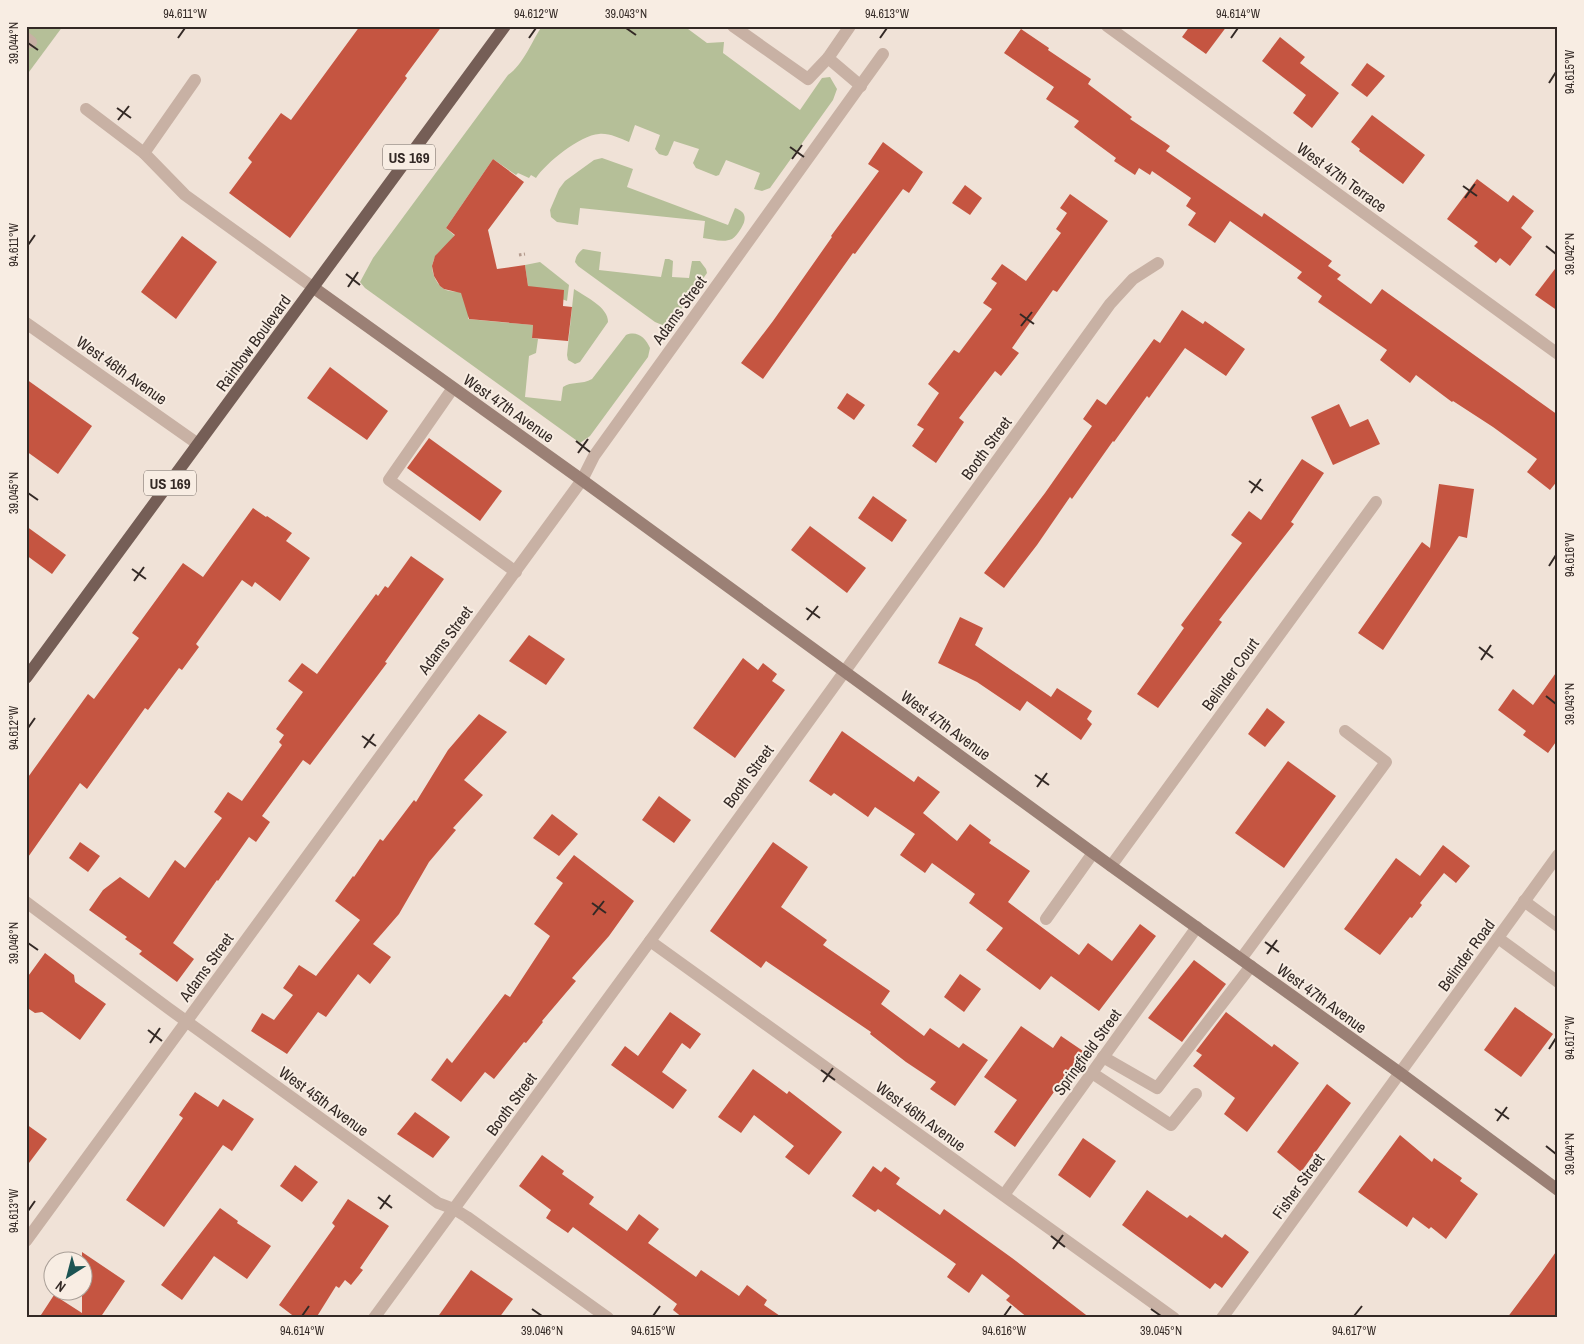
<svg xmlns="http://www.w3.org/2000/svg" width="1584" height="1344" font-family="'Archivo Narrow',sans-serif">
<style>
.green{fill:#b5bf98}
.building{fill:#c55541}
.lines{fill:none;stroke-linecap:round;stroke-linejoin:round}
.path{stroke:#b49b8e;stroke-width:3;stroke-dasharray:2.5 2.5;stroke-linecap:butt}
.lane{stroke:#c8b1a4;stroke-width:12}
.street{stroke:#c8b1a4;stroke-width:12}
.secondary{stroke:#9b8075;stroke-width:12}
.primary{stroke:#755e56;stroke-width:12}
.ticks{fill:none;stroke:#332925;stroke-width:2}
.labels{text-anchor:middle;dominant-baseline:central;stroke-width:4;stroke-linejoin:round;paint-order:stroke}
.shield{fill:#f8ede3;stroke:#6e645e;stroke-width:1}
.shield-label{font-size:15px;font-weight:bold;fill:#332925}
.street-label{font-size:16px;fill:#332925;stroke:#f8ede3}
.neatline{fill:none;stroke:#332925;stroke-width:2}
.ticks-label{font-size:12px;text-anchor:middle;fill:#332925}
</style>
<rect width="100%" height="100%" fill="#f0e2d7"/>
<g class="green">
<path d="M26,26H63L26,76Z"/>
<path d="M542,26H684L707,43L724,42L723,53L800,110L822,78L830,77L837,89L833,100L770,188L762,191L754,189L760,173L726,160L719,175L716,176L696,168L693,163L699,149L674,141L668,155L666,156L659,154L655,149L660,135L635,125L629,142C619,138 609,133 599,134C580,135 546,163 536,178L531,175L529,178L518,173L516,175L493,159L446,228L455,236L453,237L454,243C439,248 428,260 434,276C436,281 439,286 444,289C449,292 454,291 460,292C463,292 467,295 470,297L468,319L533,325L532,338L538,339L536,353L529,356L525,397L561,401L563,387C571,381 582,385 592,379L626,335C637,330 646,338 650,348L648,357L590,436L580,443L365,288L360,282L373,258L508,75C523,65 532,41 542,26Z"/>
<path d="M602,158L633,169L627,187L728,225L735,208C747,212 747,220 740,230C738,233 735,237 732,239C724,243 711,239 703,238L705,221L580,208L578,225L557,222L551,217L550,210L559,189L565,181L594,160Z"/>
<path d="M583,249L601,252L599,270L661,277L665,259H669L673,261L672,277L689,278L692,261H700L706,269L707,273L671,323C666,327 662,325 655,322L578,266L575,262C576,256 578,253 583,249Z"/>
<path d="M540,262L569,285L567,301L528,286L525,265Z"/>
<path d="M574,289C586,297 608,307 608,322L580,362L575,364L568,360L567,355Z"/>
</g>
<g class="building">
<path d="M360,26H442L405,76L407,78L290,238L229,193L252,162L248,158L281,113L291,120Z"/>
<path d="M1190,26H1227L1206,54L1182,37Z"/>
<path d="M1021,29L1049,48L1048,50L1091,79L1088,84L1132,117L1130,119L1170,146L1166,151L1262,217L1264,213L1332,261L1328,266L1341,275L1337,279L1371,304L1382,289L1558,415V480L1550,490L1527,472L1537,459L1493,427L1453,401L1452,402L1416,375L1410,383L1380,360L1387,350L1318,302L1322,296L1297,278L1302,272L1230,221L1215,243L1188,225L1196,213L1186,206L1191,198L1152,171L1150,175L1139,168L1135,175L1114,161L1116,158L1074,127L1079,121L1046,99L1054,87L1004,53Z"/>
<path d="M1280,37L1305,57L1300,63L1339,93L1312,128L1293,113L1306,95L1262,61Z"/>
<path d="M1367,63L1385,76L1367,97L1351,85Z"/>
<path d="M1372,115L1425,155L1403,184L1359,151L1360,149L1351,142Z"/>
<path d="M883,142L923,172L909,193L903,189L855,254L853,253L763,379L741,363L773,321L832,237L831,236L879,171L868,164Z"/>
<path d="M493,159L524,182L488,230L497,269L525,265L528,286L564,290L563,306L572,307L568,341L532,338L533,325L469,319L461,293L444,289L440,286L434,276L432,266L435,256L455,235L446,228Z"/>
<path d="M1477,179L1508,202L1513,195L1534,211L1521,228L1532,237L1510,266L1500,258L1496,263L1474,246L1478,242L1447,219Z"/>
<path d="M965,185L982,198L970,215L952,203Z"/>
<path d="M1070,194L1108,221L1057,292L1053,290L1012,348L1019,353L1001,376L995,371L959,418L964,422L936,463L912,446L924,429L917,425L939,393L928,384L954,350L959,353L992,309L983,303L997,283L991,279L1002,264L1026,281L1061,233L1056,229L1067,213L1060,208Z"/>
<path d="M182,236L217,262L176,319L141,292Z"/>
<path d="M1558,265V311L1535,295Z"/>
<path d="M1182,310L1203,324L1205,321L1245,349L1226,376L1185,348L1149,398L1147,396L1114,442L1113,441L1072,499L1070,497L1037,545L1004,588L984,573L1045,493L1092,426L1083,419L1097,399L1106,405L1154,339L1160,343Z"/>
<path d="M330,367L388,411L367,440L307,398Z"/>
<path d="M26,379L92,426L58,474L26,451Z"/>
<path d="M847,393L865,405L854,420L837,408Z"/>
<path d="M1339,404L1350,427L1368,419L1380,444L1333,465L1311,417Z"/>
<path d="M429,438L502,491L480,521L407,468Z"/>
<path d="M1302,459L1324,473L1291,522L1294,524L1219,620L1222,622L1158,708L1137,694L1184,628L1181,625L1242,543L1231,535L1249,511L1261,520Z"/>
<path d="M1439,484L1474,489L1467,538L1459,536L1383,650L1358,633L1422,542L1430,548Z"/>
<path d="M873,496L907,520L892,542L858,518Z"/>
<path d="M253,508L266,517L267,516L292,533L286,541L310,558L280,601L255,582L252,587L242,580L196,644L199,647L182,670L179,668L148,710L145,708L87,789L80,783L26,860V780L88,694L94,699L139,638L132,633L183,563L203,577Z"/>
<path d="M26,526L66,555L52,574L26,555Z"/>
<path d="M810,526L866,568L847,593L791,550Z"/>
<path d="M411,556L444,579L385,662L387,663L310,765L303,760L262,816L270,822L256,842L249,837L218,881L217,880L173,943L194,959L177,982L139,954L142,951L125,939L127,937L89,910L103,890L120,877L149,898L175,860L185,868L222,818L214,812L228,792L242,801L282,745L279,742L284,735L276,729L303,692L288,681L302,663L317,674L376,594L378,596L385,586L388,588Z"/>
<path d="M960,617L983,628L975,645L1051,697L1057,688L1092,711L1087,719L1092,724L1081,740L1027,701L1020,711L977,682L938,663Z"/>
<path d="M529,635L565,659L546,685L509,661Z"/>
<path d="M743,658L758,670L763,663L777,674L772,681L785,690L735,758L693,728Z"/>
<path d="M1558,670V739L1548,753L1523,735L1526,731L1498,710L1513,689L1533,705Z"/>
<path d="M1267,708L1285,722L1265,747L1248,734Z"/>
<path d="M479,714L507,732L464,780L483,795L453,828L456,830L429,862L399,914L373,944L391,957L370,984L358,974L326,1017L318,1012L287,1054L251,1031L262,1013L274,1020L293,995L283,988L299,965L316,976L360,920L335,901L353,876L354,877L380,839L383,841L414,800L416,802L448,750Z"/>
<path d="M842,731L914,782L918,776L940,792L923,813L957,841L970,824L991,840L989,843L1030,871L1008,902L1079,955L1088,943L1112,961L1140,924L1156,936L1099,1011L1051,976L1040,990L986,950L1003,928L969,903L975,894L932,863L925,873L900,855L915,834L875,807L868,817L834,793L831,796L809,781Z"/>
<path d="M1288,761L1336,796L1284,868L1235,833Z"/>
<path d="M659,796L691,820L674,843L642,820Z"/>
<path d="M552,814L578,834L559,856L533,838Z"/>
<path d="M80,842L100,856L88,872L69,858Z"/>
<path d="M773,842L808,867L781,907L827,940L823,945L890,991L881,1004L924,1036L930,1028L959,1048L963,1043L988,1060L955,1106L930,1089L936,1082L906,1062L870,1034L871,1032L766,961L761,968L710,931Z"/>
<path d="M1443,845L1470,866L1456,883L1444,873L1420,903L1422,905L1412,918L1410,917L1380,955L1344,929L1396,858L1420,876Z"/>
<path d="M574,855L634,901L609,936L572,978L576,981L542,1021L543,1022L526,1043L524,1042L494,1079L485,1072L461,1102L431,1080L447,1058L452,1063L505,994L510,997L550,936L534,924L563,883L556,878Z"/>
<path d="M45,953L74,975L75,982L106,1004L80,1040L42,1012L35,1013L26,1007V979Z"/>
<path d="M1194,960L1226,984L1182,1042L1148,1018Z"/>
<path d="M960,974L981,989L964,1012L944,997Z"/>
<path d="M1515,1007L1553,1034L1521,1077L1484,1050Z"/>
<path d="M670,1012L701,1034L690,1049L682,1043L662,1072L687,1090L673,1109L611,1065L625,1046L638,1056Z"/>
<path d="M1226,1012L1272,1047L1274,1044L1299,1063L1247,1132L1224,1114L1235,1098L1193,1066L1202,1055L1196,1051Z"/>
<path d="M1021,1026L1053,1048L1061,1036L1083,1051L1015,1147L994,1132L1017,1100L984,1077Z"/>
<path d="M753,1069L787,1094L789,1091L842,1132L809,1175L785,1157L794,1146L754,1115L741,1133L718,1117Z"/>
<path d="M1327,1084L1351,1103L1301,1172L1277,1152Z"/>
<path d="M195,1092L218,1107L223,1099L254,1119L232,1151L223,1145L164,1227L126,1200L183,1118L179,1115Z"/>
<path d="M415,1112L450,1137L433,1158L397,1134Z"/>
<path d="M26,1124L47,1139L26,1167Z"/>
<path d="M1400,1135L1432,1162L1434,1158L1462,1178L1460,1181L1478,1194L1446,1239L1431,1227L1429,1229L1413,1217L1407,1227L1358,1192Z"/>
<path d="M1083,1138L1116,1161L1090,1198L1058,1175Z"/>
<path d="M542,1155L564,1171L562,1174L594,1197L589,1204L627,1231L639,1214L659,1229L648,1243L696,1277L701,1270L739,1296L747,1285L767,1300L764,1305L783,1318H683L673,1310L677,1304L649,1283L573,1227L568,1233L546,1218L551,1210L519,1186Z"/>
<path d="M295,1165L318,1182L302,1202L280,1186Z"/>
<path d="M873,1166L881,1172L885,1167L900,1178L896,1184L940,1215L944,1209L1012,1258L1090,1318H1028L1006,1300L1010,1296L982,1274L969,1293L947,1277L956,1264L878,1209L875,1212L852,1196Z"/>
<path d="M1147,1190L1187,1218L1190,1215L1222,1238L1225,1234L1249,1252L1222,1288L1215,1283L1210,1289L1122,1225Z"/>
<path d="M348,1199L389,1226L360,1268L363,1270L351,1285L345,1280L339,1288L336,1286L316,1318H296L279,1305L335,1226L332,1223Z"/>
<path d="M220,1208L238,1221L237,1223L271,1246L247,1279L214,1256L182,1300L161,1285Z"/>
<path d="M1558,1249V1318H1507L1541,1273Z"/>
<path d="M82,1252L125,1281L100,1318H39L54,1295L82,1313Z"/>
<path d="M471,1270L513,1299L499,1318H437Z"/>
</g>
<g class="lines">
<path class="path" d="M519,255L525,254"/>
<g class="lane">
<path d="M733,26L808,79L828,58L861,86"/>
<path d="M26,38L31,42"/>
<path d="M828,58L850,26"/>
<path d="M195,80L144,153L185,195L314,288"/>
<path d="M86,109L144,153"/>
<path d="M453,388L389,480L516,572"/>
<path d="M1524,901L1558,926"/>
<path d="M1046,919L1093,853"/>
<path d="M1498,938L1558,982"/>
<path d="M1241,959L1386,762L1345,731"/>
<path d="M1103,1057L1157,1088L1251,966"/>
<path d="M1092,1073L1171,1125L1196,1094"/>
</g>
<g class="street">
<path d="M1107,26L1558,354"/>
<path d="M26,323L198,444"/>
<path d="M1111,866L1376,502"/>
<path d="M26,902L168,1008L438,1203L454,1209L467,1217L608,1318"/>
<path d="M650,941L1174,1318"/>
<path d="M1004,1195L1197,927"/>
<path d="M26,1241L582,480L594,456L883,54"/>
<path d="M374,1318L650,941L1110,304L1133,279L1158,263"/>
<path d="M1222,1318L1558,855"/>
</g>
<path class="secondary" d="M314,288L582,480L1111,866L1400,1073L1558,1190"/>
<path class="primary" d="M26,678L505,26"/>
</g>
<path class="ticks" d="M626,28L636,35M178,38L185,28M529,38L536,28M880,38L887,28M1231,38L1238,28M28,43L38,50M1549,83L1556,72M117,108L131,118M118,120L129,106M790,147L804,157M792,159L802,145M1463,186L1477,196M1465,198L1475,184M28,245L35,235M1546,246L1556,254M346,274L360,285M348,287L358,272M1020,314L1034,324M1021,326L1032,312M576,441L590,452M578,453L588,439M1249,481L1263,491M28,493L38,500M1251,493L1261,479M1549,566L1556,555M132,569L146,579M134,581L144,567M806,608L820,618M807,620L818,606M1479,647L1493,658M1481,660L1491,645M1546,696L1556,704M28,728L35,718M362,736L376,746M364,748L374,734M1035,775L1049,785M1037,787L1047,773M592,903L606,913M593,915L604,901M1265,942L1279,952M28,943L38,950M1267,954L1277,940M148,1030L162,1041M150,1043L160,1028M1549,1049L1556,1038M821,1070L835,1080M823,1082L833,1068M1495,1109L1509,1119M1497,1121L1507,1107M1546,1146L1556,1154M378,1197L392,1208M380,1209L390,1195M28,1211L35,1201M1051,1236L1065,1247M1053,1249L1063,1235M532,1309L542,1316M1151,1309L1161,1316M302,1316L309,1306M653,1316L660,1306M1004,1316L1011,1306M1354,1316L1362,1306"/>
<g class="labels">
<g class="shield">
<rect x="383" y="144.5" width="52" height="25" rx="4"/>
<rect x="144" y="470.5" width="52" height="25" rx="4"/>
</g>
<g class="shield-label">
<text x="409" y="157">US 169</text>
<text x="170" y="483">US 169</text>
</g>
<g class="street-label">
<text transform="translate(1342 177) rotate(36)">West 47th Terrace</text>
<text transform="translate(679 310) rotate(-54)">Adams Street</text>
<text transform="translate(253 343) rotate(-54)">Rainbow Boulevard</text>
<text transform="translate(122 370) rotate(35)">West 46th Avenue</text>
<text transform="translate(509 408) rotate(35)">West 47th Avenue</text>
<text transform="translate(986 448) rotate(-54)">Booth Street</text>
<text transform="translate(445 640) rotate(-54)">Adams Street</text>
<text transform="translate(1230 674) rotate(-54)">Belinder Court</text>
<text transform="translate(946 725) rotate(36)">West 47th Avenue</text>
<text transform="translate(748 776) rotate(-54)">Booth Street</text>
<text transform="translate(1466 955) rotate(-54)">Belinder Road</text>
<text transform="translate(206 967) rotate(-54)">Adams Street</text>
<text transform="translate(1322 998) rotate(36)">West 47th Avenue</text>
<text transform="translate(1087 1052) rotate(-54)">Springfield Street</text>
<text transform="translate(324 1101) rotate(36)">West 45th Avenue</text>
<text transform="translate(511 1104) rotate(-54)">Booth Street</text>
<text transform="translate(921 1116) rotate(36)">West 46th Avenue</text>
<text transform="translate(1298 1186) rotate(-54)">Fisher Street</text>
</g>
</g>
<rect width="1584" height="1344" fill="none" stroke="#f8ede3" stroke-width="55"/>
<g transform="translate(68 1276) rotate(216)"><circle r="24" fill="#f8ede3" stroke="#a99f97"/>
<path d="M0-4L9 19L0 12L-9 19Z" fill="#1c5453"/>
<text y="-8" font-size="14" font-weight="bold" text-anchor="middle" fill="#332925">N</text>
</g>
<rect x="28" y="28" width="1528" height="1288" class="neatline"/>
<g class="ticks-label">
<text x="185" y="18">94.611°W</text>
<text x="536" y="18">94.612°W</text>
<text x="626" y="18">39.043°N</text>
<text x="887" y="18">94.613°W</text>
<text x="1238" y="18">94.614°W</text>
<text transform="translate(14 43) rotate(-90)" y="4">39.044°N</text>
<text transform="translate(1570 72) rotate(-90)" y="4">94.615°W</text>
<text transform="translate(14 245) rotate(-90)" y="4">94.611°W</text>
<text transform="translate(1570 254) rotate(-90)" y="4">39.042°N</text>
<text transform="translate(14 493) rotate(-90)" y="4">39.045°N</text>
<text transform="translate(1570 555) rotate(-90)" y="4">94.616°W</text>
<text transform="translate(1570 704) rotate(-90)" y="4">39.043°N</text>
<text transform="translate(14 728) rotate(-90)" y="4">94.612°W</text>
<text transform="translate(14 943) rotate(-90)" y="4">39.046°N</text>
<text transform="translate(1570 1038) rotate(-90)" y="4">94.617°W</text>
<text transform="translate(1570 1154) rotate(-90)" y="4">39.044°N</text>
<text transform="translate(14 1211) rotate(-90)" y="4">94.613°W</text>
<text x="302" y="1335">94.614°W</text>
<text x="542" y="1335">39.046°N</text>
<text x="653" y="1335">94.615°W</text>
<text x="1004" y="1335">94.616°W</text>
<text x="1161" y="1335">39.045°N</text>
<text x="1354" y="1335">94.617°W</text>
</g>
</svg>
